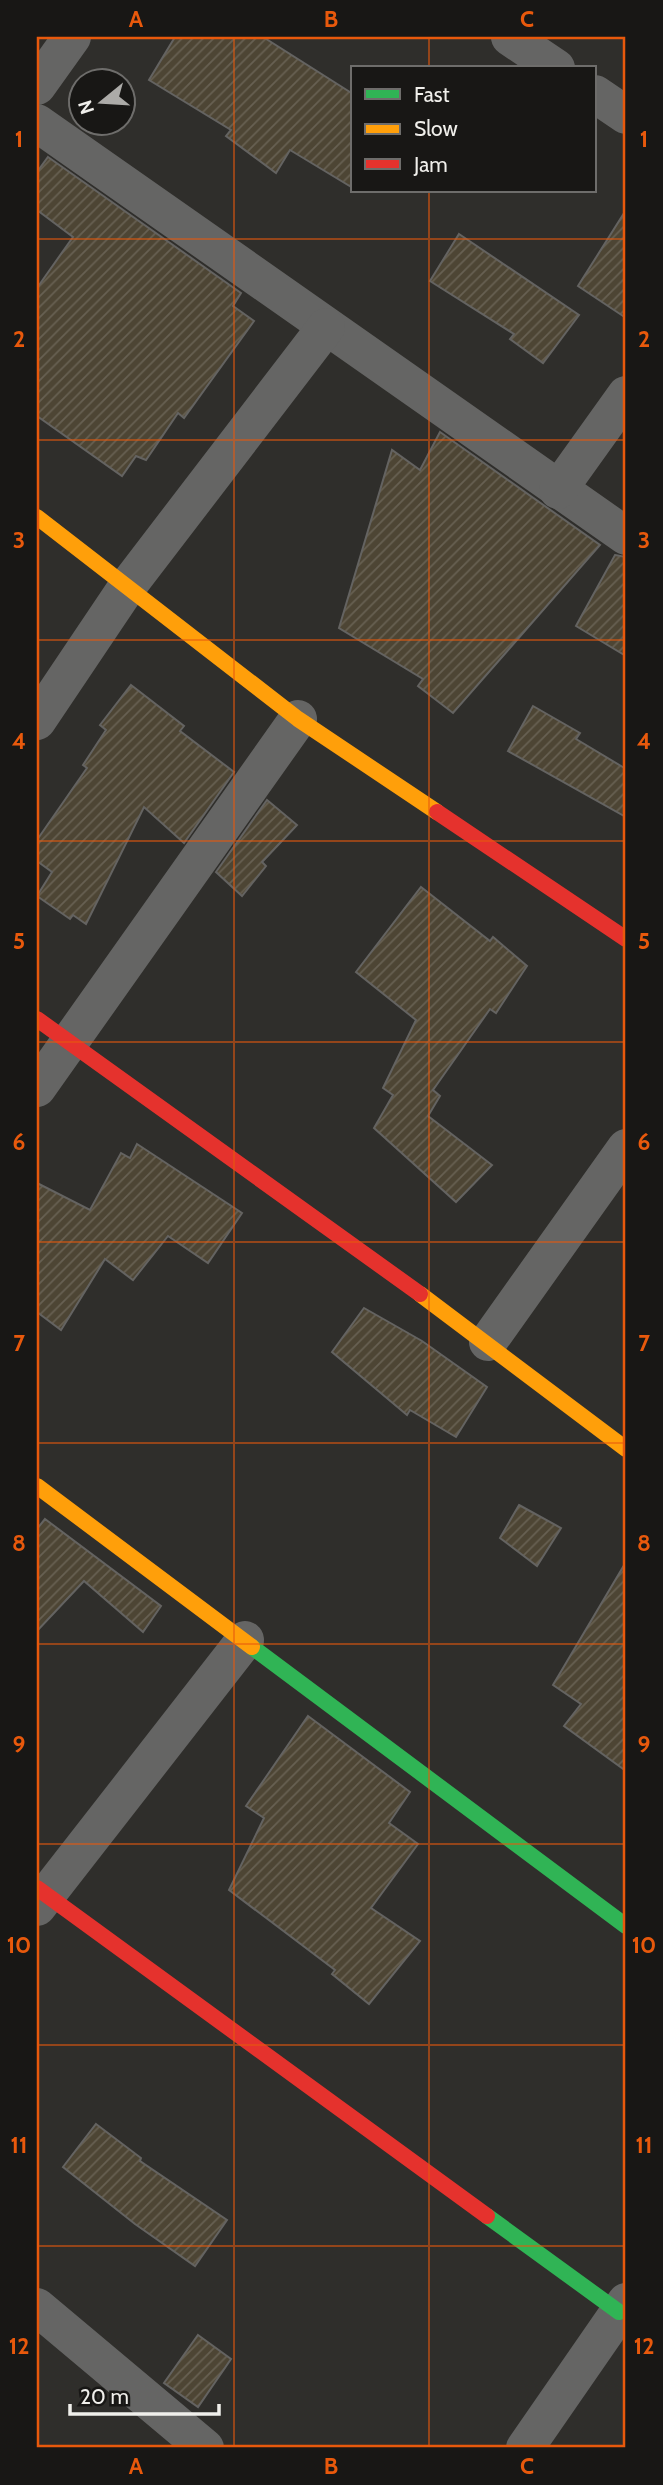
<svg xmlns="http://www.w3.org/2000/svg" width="663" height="2485" font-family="Cabin,sans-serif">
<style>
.building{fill:url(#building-hatch);stroke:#646361;stroke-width:2}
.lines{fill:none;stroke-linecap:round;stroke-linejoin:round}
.street{stroke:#656564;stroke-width:38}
.fast{stroke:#30b455;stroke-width:16}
.slow{stroke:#ff9f0a;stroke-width:16}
.jam{stroke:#e5322d;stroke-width:16}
.grid{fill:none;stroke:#e8590c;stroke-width:2;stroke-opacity:0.55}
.neatline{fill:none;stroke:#e8590c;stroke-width:2.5}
.grid-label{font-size:23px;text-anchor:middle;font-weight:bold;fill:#e8590c}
</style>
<defs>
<pattern id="building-hatch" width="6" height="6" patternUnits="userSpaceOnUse" patternTransform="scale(1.75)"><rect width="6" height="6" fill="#4d4534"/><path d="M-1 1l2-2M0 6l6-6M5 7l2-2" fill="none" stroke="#676052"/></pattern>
</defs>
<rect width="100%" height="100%" fill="#2f2e2b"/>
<g class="building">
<path d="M175,37H263L353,94V188L290,150L276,173L226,136L231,130L149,80Z"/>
<path d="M48,157L241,293L233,306L254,321L184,418L178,413L146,460L136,456L122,476L37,416V288L73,237L37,210V172Z"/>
<path d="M626,210V318L578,286Z"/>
<path d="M459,234L579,315L543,363L510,339L514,334L430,281Z"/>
<path d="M440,432L600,545L453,713L418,686L423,679L339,628L392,450L420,470Z"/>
<path d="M615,555L626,557V656L576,626Z"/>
<path d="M131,685L184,726L180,731L234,772L184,843L144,807L86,924L73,915L70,919L37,896L52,872L37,861V840L87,768L83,765L106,730L100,725Z"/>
<path d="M533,706L580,733L576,739L626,769V817L508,751Z"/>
<path d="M267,800L297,825L262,862L266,866L242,896L216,872Z"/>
<path d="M421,887L490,941L493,937L527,966L496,1013L490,1009L433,1090L440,1096L428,1116L492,1165L456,1202L374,1128L393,1095L383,1088L416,1020L356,972Z"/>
<path d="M137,1144L242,1213L208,1263L168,1236L133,1280L105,1259L61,1330L37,1312V1183L90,1210L121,1153L130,1158Z"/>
<path d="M364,1308L422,1341L487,1387L456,1437L410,1410L407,1415L332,1352Z"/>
<path d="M519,1505L561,1528L537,1566L500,1538Z"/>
<path d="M45,1519L161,1606L143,1632L84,1581L37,1631V1529Z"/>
<path d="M626,1562V1771L564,1726L581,1704L553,1685Z"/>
<path d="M308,1716L410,1792L389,1823L418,1844L371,1908L420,1941L369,2004L332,1974L335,1970L229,1890L264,1818L246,1806Z"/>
<path d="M96,2124L141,2158L140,2161L227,2220L195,2266L135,2224L63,2167Z"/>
<path d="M198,2335L231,2359L198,2407L164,2383Z"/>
</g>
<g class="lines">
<g class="street">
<path d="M510,37L556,68"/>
<path d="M37,86L72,37"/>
<path d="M595,94L626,115"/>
<path d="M37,123L626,536"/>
<path d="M558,490L626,395"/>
<path d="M37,721L127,587L326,327"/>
<path d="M37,1088L298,719"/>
<path d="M488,1342L626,1148"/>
<path d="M37,1907L245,1640"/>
<path d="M37,2307L205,2448"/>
<path d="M525,2448L626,2302"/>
</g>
<g class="fast">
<path d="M252,1647L626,1926"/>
<path d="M487,2216L619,2312"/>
</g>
<g class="slow">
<path d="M37,517L298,719L437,812"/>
<path d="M420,1294L626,1449"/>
<path d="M37,1486L252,1647"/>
</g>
<g class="jam">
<path d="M437,812L626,939"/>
<path d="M37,1019L420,1294"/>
<path d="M37,1888L487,2216"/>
</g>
</g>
<path class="grid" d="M234,37V2448M429,37V68M429,191V2448M37,239H626M37,440H626M37,640H626M37,841H626M37,1042H626M37,1242H626M37,1443H626M37,1644H626M37,1844H626M37,2045H626M37,2246H626"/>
<rect width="663" height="2485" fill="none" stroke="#181715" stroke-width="77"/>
<rect x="351" y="66" width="245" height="126" fill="#181715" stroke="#6e6d6b" stroke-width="2"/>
<rect x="365" y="89" width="35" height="10" fill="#30b455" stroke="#6e6d6b" stroke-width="2"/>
<text x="414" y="102" font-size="21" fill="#f0efeb">Fast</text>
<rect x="365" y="124" width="35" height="10" fill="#ff9f0a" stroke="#6e6d6b" stroke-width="2"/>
<text x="414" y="136" font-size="21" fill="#f0efeb">Slow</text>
<rect x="365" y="159" width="35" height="10" fill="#e5322d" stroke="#6e6d6b" stroke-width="2"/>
<text x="414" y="172" font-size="21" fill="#f0efeb">Jam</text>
<g transform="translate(102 102) rotate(252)"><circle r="33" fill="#181715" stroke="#6e6d6b" stroke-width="2"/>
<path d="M0-5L12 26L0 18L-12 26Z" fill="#acaba8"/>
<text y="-10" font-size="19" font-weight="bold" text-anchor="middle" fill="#f0efeb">N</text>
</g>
<path d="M70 2404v10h149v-10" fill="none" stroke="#f0efeb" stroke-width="3.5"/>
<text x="80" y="2404" font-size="21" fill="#f0efeb" stroke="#181715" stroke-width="5" paint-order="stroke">20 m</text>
<rect x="38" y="38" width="586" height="2408" class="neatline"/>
<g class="grid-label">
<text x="136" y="27">A</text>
<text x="331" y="27">B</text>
<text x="527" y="27">C</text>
<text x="19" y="147">1</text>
<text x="644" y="147">1</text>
<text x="19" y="347">2</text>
<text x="644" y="347">2</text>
<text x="19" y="548">3</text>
<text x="644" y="548">3</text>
<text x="19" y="749">4</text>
<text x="644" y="749">4</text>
<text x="19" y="949">5</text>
<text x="644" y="949">5</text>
<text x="19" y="1150">6</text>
<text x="644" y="1150">6</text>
<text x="19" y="1351">7</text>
<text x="644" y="1351">7</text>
<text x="19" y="1551">8</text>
<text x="644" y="1551">8</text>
<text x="19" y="1752">9</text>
<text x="644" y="1752">9</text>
<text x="19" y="1953">10</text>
<text x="644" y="1953">10</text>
<text x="19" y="2153">11</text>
<text x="644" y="2153">11</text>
<text x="19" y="2354">12</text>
<text x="644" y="2354">12</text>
<text x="136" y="2474">A</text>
<text x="331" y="2474">B</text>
<text x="527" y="2474">C</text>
</g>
</svg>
